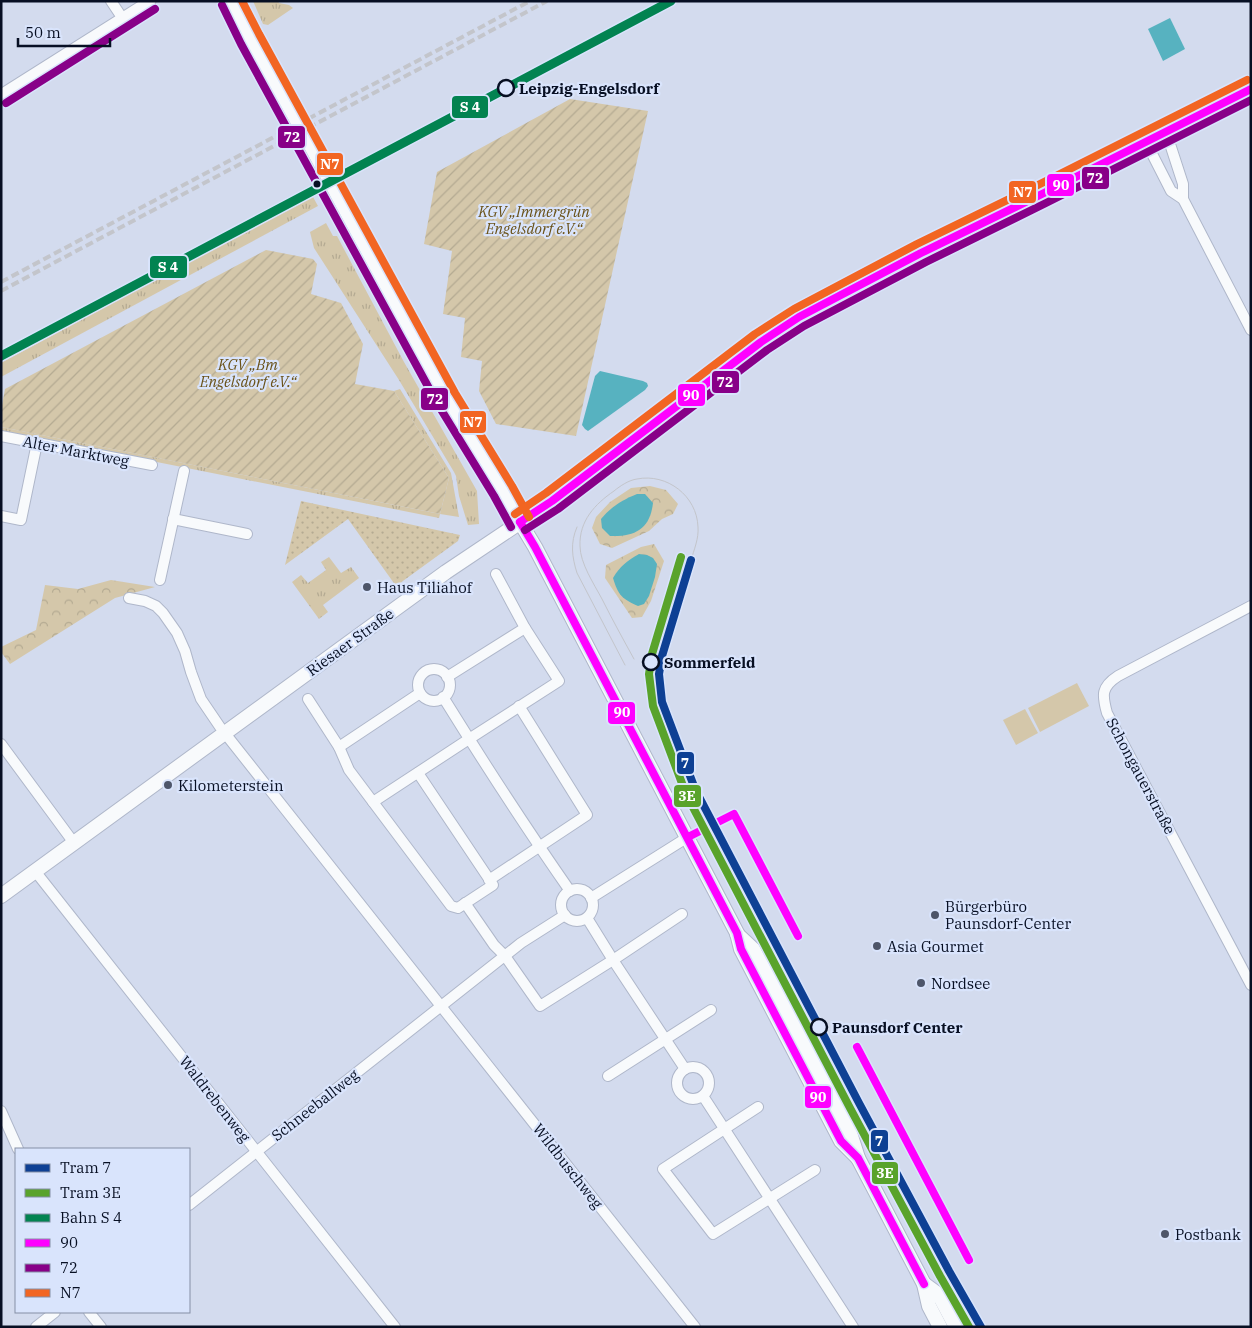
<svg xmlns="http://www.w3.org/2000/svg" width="1252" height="1328" font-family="'IBM Plex Serif',serif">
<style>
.grass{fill:url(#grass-tufts)}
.forest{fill:url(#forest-crowns)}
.park{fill:url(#park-dots)}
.garden{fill:url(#garden-furrows)}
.pitch{fill:#d4c7aa}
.water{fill:#57b2c0}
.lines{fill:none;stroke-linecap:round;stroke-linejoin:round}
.minor-casing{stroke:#afb7ca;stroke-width:12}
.tertiary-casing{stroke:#afb7ca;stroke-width:13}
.secondary-casing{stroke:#afb7ca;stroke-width:16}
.minor{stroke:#f8fafc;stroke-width:10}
.tertiary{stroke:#f8fafc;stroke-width:11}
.secondary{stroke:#f8fafc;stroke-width:14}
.tram{stroke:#c3c5cb;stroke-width:1}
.rail{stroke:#c3c5cb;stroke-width:4;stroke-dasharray:8 4;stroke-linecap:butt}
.tertiary-bridge-casing{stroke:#afb7ca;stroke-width:13;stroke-linecap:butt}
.tertiary-bridge{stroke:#f8fafc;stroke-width:11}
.bus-1-casing{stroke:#d9e4fc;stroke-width:11}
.bus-2-casing{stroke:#d9e4fc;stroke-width:11}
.bus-3-casing{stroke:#d9e4fc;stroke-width:11}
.bus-1{stroke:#f0f;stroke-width:8}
.bus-2{stroke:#808;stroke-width:8}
.bus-3{stroke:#f26522;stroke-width:8}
.rail-1-casing{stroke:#d9e4fc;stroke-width:12}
.rail-1{stroke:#028351;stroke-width:9}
.tram-1-casing{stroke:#d9e4fc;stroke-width:11}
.tram-2-casing{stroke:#d9e4fc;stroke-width:11}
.tram-1{stroke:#0e4094;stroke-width:8}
.tram-2{stroke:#59a32b;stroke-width:8}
.stop-dot{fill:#d9e4fc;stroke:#070f23;stroke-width:2.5}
.bus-dot{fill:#070f23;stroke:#d9e4fc;stroke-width:2}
.poi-dot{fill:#4e566a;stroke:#d9e4fc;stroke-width:2}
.labels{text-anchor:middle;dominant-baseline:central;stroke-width:4.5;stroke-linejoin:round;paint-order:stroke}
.stop-label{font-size:15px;font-weight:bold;fill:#070f23;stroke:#d9e4fc;text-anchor:start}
.park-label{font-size:15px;font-style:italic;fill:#6a5219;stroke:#d9e4fc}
.street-label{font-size:15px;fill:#070f23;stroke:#d9e4fc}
.poi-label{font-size:15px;fill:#070f23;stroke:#d9e4fc;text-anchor:start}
.line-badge{stroke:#d9e4fc;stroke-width:2}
.badge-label{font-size:14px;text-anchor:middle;font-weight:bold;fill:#fff}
</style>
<defs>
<pattern id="grass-tufts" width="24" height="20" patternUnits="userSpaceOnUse" patternTransform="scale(1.25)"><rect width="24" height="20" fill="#d4c7aa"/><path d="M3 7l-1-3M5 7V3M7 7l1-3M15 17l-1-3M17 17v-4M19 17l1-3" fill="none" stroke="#b4aa92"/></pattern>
<pattern id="forest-crowns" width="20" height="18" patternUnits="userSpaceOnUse" patternTransform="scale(1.25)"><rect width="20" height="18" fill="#d4c7aa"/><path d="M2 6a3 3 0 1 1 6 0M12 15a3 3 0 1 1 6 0" fill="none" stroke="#b4aa92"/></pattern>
<pattern id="park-dots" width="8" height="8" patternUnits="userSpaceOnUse" patternTransform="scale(1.25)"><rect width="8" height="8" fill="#d4c7aa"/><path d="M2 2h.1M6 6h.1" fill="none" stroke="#b4aa92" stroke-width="1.8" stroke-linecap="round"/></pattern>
<pattern id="garden-furrows" width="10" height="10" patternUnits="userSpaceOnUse" patternTransform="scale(1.25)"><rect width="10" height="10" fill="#d4c7aa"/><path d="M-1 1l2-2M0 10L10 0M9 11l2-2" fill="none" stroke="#b4aa92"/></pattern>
</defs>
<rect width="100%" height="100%" fill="#d3dbee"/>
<g class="grass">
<path d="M253,1H278L279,3L289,5L293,8L268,25L263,24Z"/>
<path d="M313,197L318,206L1,377V363L131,293Z"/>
<path d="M326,223L333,236H337L404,362L477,491L479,524L468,525L459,496L456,476L454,472L399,380L314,248L310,232Z"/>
<path d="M400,389L451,473L459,517L440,514L439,518L1,431V427L440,514L449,478L394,391Z"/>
<path d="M329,557L341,573L351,567L359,578L323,605L328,612L319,619L292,582L301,575L308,583L326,570L321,562Z"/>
</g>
<g class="forest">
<path d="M650,486L666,490L678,504L673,514L662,519L649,531L612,548L600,544L592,528L596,517L610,502L631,488Z"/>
<path d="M654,544L664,561L651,601L642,617L632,618L605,578L606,565L641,547Z"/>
<path d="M111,580L155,587L115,598L10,664L1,652V647L36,630L45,585L78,589Z"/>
</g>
<path class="park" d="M301,501L460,535L458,541L396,586L348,519L285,565Z"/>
<g class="garden">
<path d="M570,99L648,111L576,436L496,424L479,391L482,361L461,357L465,318L443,314L452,251L424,244L437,172Z"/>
<path d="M266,250L313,259L317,264L311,294L341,303L363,344L355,384L394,391L449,478L440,514L1,427V411L5,389Z"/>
</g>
<g class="pitch">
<path d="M1077,683L1089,706L1040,732L1028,708Z"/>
<path d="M1025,709L1038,733L1016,745L1003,720Z"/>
</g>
<g class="water">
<path d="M1170,18L1185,49L1163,61L1148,29Z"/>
<path d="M600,371L643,381L647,383L648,386L645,390L588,431L585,429L582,425L595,376Z"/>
<path d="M637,494H645L653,503C650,529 635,537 610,536L602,528L601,519C611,507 622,500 637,494Z"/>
<path d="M639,554L647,555L653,558L657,564L655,577L649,596L644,604L638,606C622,599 618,595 613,578C620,566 627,561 639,554Z"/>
</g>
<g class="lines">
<g class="minor-casing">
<g id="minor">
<path d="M111,1L123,19"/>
<path d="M1164,133L1171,147L1183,184V199"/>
<path d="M1146,142L1171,191L1183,199L1251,330"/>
<path d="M1,436L152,465"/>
<path d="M1,516L21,520L37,443"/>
<path d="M173,519L247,534"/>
<path d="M160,580L184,471"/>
<path d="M129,598L145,601L156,606L163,613L177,633L185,651L191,672L201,699L220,727L695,1327"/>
<path d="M1251,606L1118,676C1101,687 1102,695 1107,713L1251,985"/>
<circle cx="434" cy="685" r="16"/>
<path d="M447,677L525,628L496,574"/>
<path d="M443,697C484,763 526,828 570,891"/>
<path d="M308,699L339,747L420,693"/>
<path d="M1,744L74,843"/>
<path d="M339,747L349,770L373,802L469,739L559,681L525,628"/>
<path d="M373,802L451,906L458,908L493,885L418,773"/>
<path d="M35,871L395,1327"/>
<path d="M489,880L587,815L519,706"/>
<circle cx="577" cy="905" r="16"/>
<path d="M591,898L688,837"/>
<path d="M465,903L494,945L505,956L540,1006L613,960L682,914"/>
<path d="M587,918L613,960L685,1069"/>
<circle cx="693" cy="1083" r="16"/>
<path d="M608,1076L711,1010"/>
<path d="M703,1096L853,1327"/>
<path d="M758,1107L663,1169L713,1234L815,1170"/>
<path d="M1,1111L18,1149"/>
<path d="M189,1205L521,943L565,915"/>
<path d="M89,1312L101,1327"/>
<path d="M36,1327L55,1312"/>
</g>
</g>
<g class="tertiary-casing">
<g id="tertiary">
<path d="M231,1L251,41"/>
<path d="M1,95L150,1"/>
<path d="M305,138L446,398L503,491L520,522"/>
</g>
</g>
<g class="secondary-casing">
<g id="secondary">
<path d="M520,522L535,547L737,933L741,949L841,1141L858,1158"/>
<path d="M1,896L446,572L552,501L761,342L799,317L921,253L1042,194L1251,89"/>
<path d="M737,934L753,949L809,1053L850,1133L858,1158L924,1284L929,1306L940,1327"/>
<path d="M924,1284L939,1295L956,1327"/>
</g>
</g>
<use href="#minor" class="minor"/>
<use href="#tertiary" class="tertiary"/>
<use href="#secondary" class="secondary"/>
<g class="tram">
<path d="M577,527C570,543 572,557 577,573L625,665"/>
<path d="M634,659C623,639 612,619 602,599C594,584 580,563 580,546C579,521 595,504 614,491C620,486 629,480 637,479C667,473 697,496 698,527C699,538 694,550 691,560"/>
</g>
<g class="rail">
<path d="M1,282L530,1"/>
<path d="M1,291L547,1"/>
</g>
<g class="tertiary-bridge-casing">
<path id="tertiary-bridge" d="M251,41L305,138"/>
</g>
<use href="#tertiary-bridge" class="tertiary-bridge"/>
<g class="bus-1-casing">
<g id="bus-1">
<path d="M520,522L535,547L737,933L741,949L841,1141L858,1158L924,1284"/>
<path d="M520,522L552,501L761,342L799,317L921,253L1042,194L1251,89"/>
<path d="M688,837L734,814L798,936"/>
<path d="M857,1047L969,1260"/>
</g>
</g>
<g class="bus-2-casing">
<g id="bus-2">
<path d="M222,5L241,44L437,403L494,496L511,527"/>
<path d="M6,103L155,9"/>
<path d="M525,530L558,509L767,350L804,326L926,262L1046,203L1251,100"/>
</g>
</g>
<g class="bus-3-casing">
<g id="bus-3">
<path d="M242,1L259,34L455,393L512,486L529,517"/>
<path d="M515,514L546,493L755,334L794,309L917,244L1038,185L1247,80"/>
</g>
</g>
<use href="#bus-1" class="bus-1"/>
<use href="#bus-2" class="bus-2"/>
<use href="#bus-3" class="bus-3"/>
<g class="rail-1-casing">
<path id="rail-1" d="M1,356L671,1"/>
</g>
<use href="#rail-1" class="rail-1"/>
<g class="tram-1-casing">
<path id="tram-1" d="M691,560L662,656L659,674L662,702L695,789L859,1103L949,1271L981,1327"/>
</g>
<g class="tram-2-casing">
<path id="tram-2" d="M681,557L652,654L649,674L653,706L686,794L850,1108L940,1276L969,1327"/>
</g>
<use href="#tram-1" class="tram-1"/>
<use href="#tram-2" class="tram-2"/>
</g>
<g class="stop-dot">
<circle cx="506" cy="88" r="8"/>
<circle cx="651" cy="662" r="8"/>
<circle cx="819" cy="1027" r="8"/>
</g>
<circle class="bus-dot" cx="317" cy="184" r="4.5"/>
<g class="poi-dot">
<circle cx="367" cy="587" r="5"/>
<circle cx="168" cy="785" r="5"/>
<circle cx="935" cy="915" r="5"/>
<circle cx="877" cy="946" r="5"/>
<circle cx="921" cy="983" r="5"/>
<circle cx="1165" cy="1234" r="5"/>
</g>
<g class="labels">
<g class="stop-label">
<text x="519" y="88">Leipzig-Engelsdorf</text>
<text x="664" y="662">Sommerfeld</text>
<text x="832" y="1027">Paunsdorf Center</text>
</g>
<g class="park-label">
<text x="534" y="211">KGV „Immergrün<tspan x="534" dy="17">Engelsdorf e.V.“</tspan></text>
<text x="248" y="364">KGV „Bm<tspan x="248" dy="17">Engelsdorf e.V.“</tspan></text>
</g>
<g class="street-label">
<text transform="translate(76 451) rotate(11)">Alter Marktweg</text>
<text transform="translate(350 642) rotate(-36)">Riesaer Straße</text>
<text transform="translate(1141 776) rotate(62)">Schongauerstraße</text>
<text transform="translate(215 1099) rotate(52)">Waldrebenweg</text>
<text transform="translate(315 1105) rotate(-38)">Schneeballweg</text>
<text transform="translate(568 1166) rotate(52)">Wildbuschweg</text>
</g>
<g class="poi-label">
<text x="377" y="587">Haus Tiliahof</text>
<text x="178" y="785">Kilometerstein</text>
<text x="945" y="906">Bürgerbüro<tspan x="945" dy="17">Paunsdorf-Center</tspan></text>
<text x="887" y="946">Asia Gourmet</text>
<text x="931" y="983">Nordsee</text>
<text x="1175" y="1234">Postbank</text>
</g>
</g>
<g class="line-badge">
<rect x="451" y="95" width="38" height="24" rx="5" fill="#028351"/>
<rect x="277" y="125" width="29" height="24" rx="5" fill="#808"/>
<rect x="316" y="152" width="28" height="24" rx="5" fill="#f26522"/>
<rect x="1081" y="166" width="29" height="24" rx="5" fill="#808"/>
<rect x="1046" y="173" width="29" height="24" rx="5" fill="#f0f"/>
<rect x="1008" y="180" width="29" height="24" rx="5" fill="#f26522"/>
<rect x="149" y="255" width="39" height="24" rx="5" fill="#028351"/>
<rect x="711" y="370" width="29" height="24" rx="5" fill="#808"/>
<rect x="677" y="383" width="29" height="24" rx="5" fill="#f0f"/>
<rect x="420" y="387" width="29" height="24" rx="5" fill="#808"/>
<rect x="459" y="410" width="28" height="24" rx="5" fill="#f26522"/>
<rect x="607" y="701" width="29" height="24" rx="5" fill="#f0f"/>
<rect x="676" y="751" width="19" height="24" rx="5" fill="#0e4094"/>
<rect x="673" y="784" width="29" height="24" rx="5" fill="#59a32b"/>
<rect x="804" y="1085" width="28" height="24" rx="5" fill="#f0f"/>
<rect x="870" y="1129" width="19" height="24" rx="5" fill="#0e4094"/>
<rect x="871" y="1161" width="28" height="24" rx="5" fill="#59a32b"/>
</g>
<g class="badge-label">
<text x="470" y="112">S 4</text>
<text x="292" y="142">72</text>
<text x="330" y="169">N7</text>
<text x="1095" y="183">72</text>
<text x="1061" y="190">90</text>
<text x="1023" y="197">N7</text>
<text x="168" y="272">S 4</text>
<text x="725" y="387">72</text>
<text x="691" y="400">90</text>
<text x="435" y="404">72</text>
<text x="473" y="427">N7</text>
<text x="622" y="717">90</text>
<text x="685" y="768">7</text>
<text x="687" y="801">3E</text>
<text x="818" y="1102">90</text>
<text x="879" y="1146">7</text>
<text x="885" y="1178">3E</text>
</g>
<rect width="1252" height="1328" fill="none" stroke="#070f23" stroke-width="5"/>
<rect x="15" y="1148" width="175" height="165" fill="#d9e4fc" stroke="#858fa5"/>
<rect x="25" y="1164" width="25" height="8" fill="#0e4094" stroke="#858fa5"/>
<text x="60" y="1173" font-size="15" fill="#070f23">Tram 7</text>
<rect x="25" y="1189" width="25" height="8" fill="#59a32b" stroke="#858fa5"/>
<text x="60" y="1198" font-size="15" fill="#070f23">Tram 3E</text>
<rect x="25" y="1214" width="25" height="8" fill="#028351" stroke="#858fa5"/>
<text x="60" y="1223" font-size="15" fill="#070f23">Bahn S 4</text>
<rect x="25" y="1239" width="25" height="8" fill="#ff00ff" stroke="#858fa5"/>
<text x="60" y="1248" font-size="15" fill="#070f23">90</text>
<rect x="25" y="1264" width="25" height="8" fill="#880088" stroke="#858fa5"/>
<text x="60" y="1273" font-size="15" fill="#070f23">72</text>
<rect x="25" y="1289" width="25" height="8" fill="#f26522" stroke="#858fa5"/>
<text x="60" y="1298" font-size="15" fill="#070f23">N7</text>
<path d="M18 38v8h92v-8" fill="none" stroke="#070f23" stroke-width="2.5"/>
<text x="25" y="38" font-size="15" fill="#070f23" stroke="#d9e4fc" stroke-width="4" paint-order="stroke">50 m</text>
</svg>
